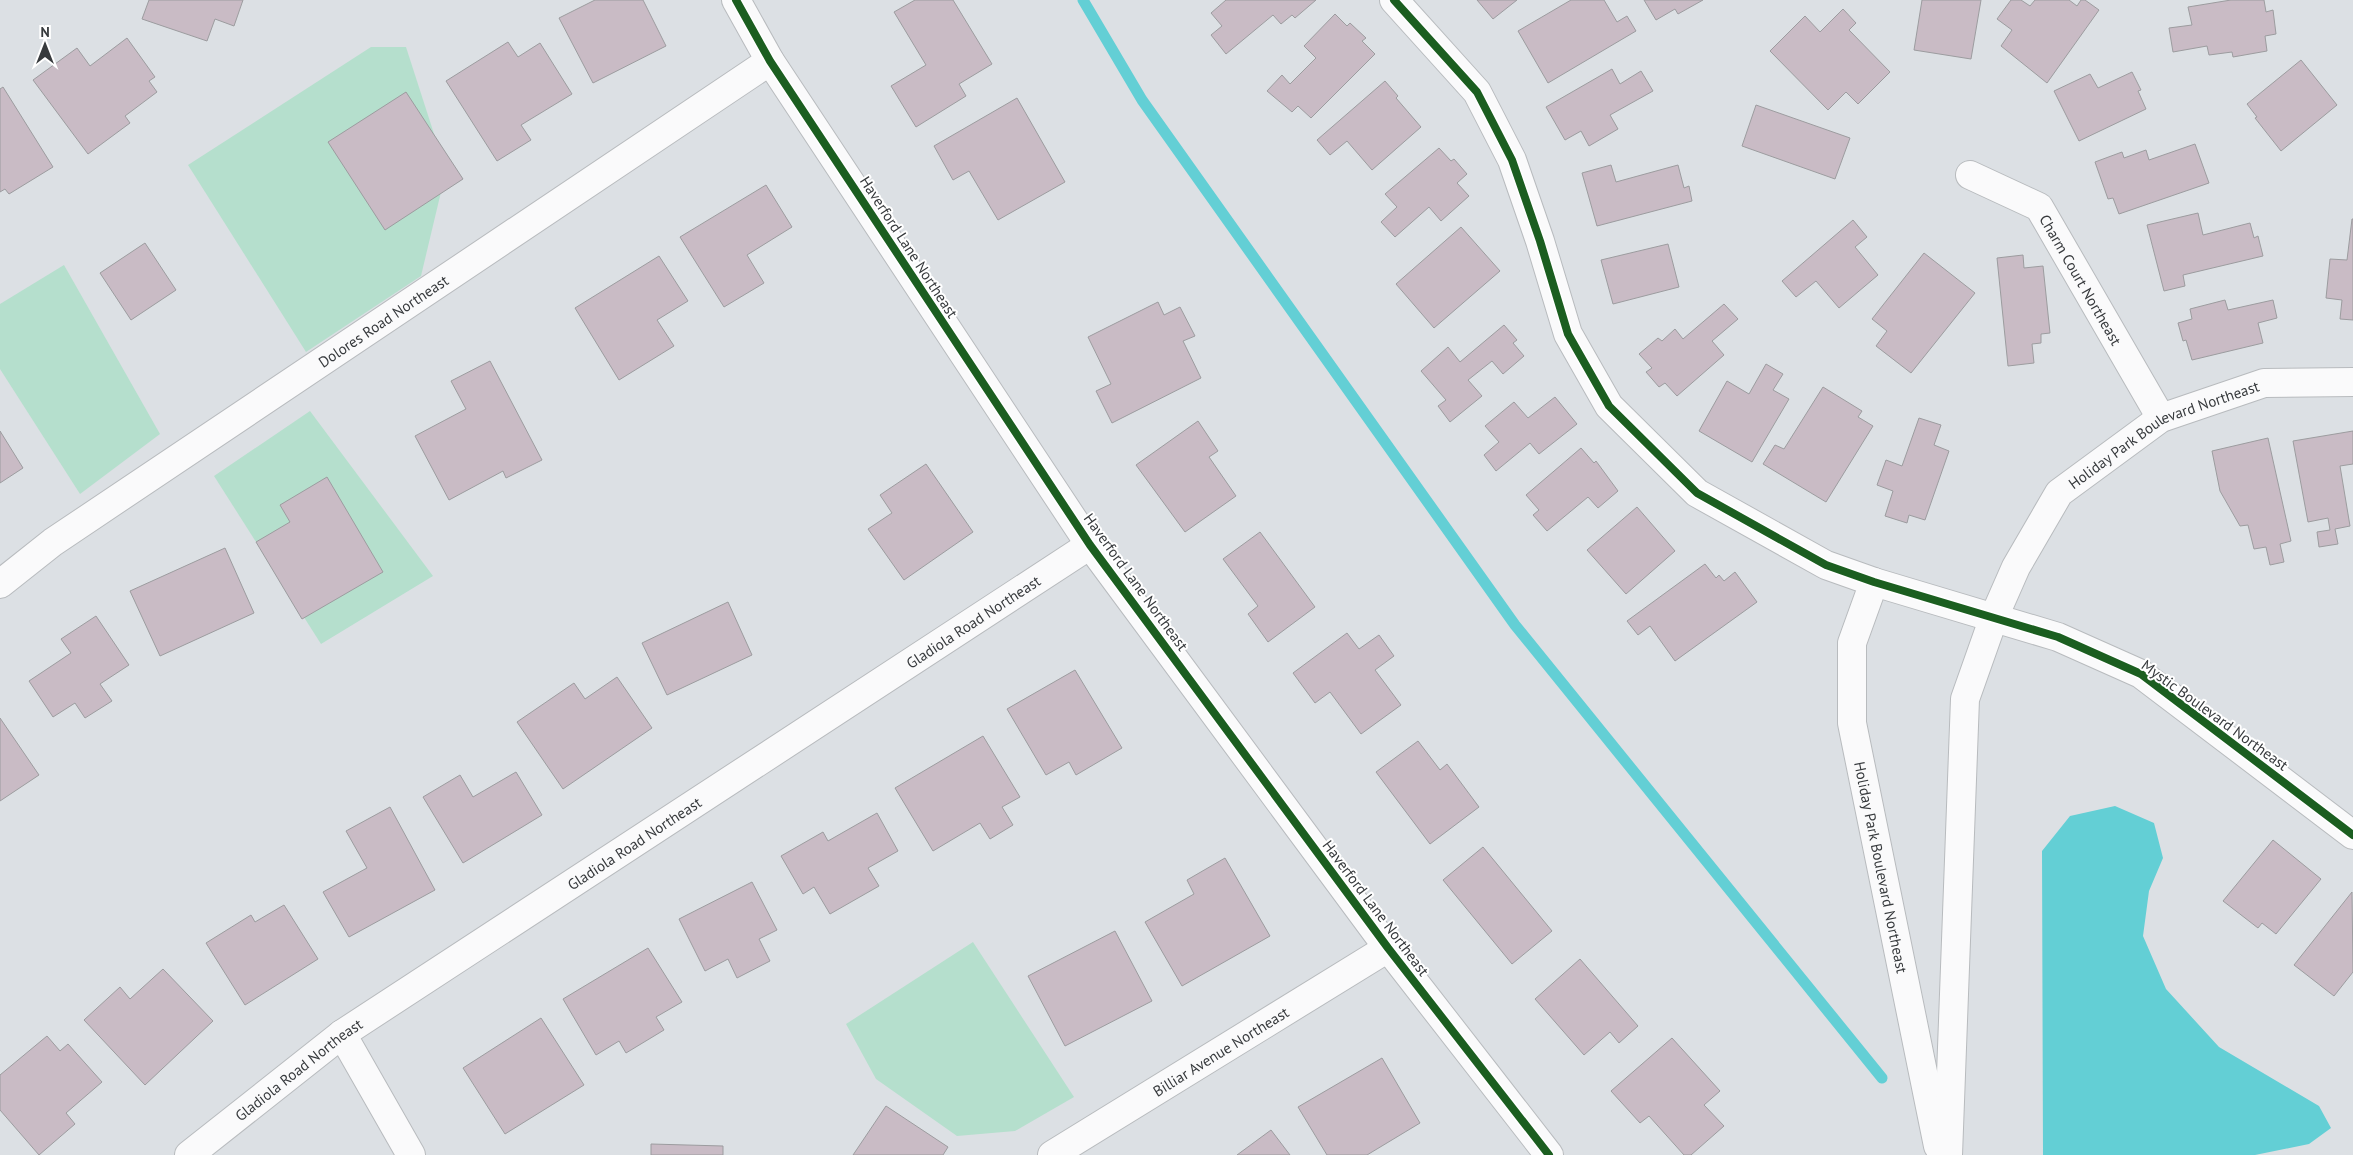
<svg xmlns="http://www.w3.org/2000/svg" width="2353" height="1155" font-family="'PT Sans',sans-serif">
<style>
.green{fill:#b5dfcd}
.water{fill:#63cfd5}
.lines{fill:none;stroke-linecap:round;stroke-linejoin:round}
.stream{stroke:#63cfd5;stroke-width:11}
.building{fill:#c9bbc5;stroke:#9c9c9f}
.minor-casing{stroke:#b8bbbe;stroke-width:30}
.minor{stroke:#fafafb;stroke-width:28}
.cycleway-casing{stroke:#fff;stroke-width:11}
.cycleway{stroke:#1b5e20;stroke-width:8}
.labels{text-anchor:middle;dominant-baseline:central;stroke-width:4;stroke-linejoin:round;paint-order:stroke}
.street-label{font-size:15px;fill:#373a3d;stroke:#fff}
</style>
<rect width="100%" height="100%" fill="#dce0e4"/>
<g class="green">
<path d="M371,47H406L446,171L421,276L306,352L188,165Z"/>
<path d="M64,265L160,434L80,494L0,369V304Z"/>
<path d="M310,411L433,576L321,644L214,476Z"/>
<path d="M973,942L1074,1097L1015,1131L957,1136L876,1079L846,1024Z"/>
</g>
<path class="water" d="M2115,806L2154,823L2163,858L2149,891L2143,936L2166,989L2219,1047L2319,1106L2331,1128L2309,1144L2255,1155H2043L2042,851L2070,816Z"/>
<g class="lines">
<path class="stream" d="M1083,0L1142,100L1515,625L1882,1078"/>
</g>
<g class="building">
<path d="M149,0H243L234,26L215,19L207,41L142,19Z"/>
<path d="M595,0H643L666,46L593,83L559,18Z"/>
<path d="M915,0H953L992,64L959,84L966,96L916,127L891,86L926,65L894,12Z"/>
<path d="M1226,0H1316L1295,18L1292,15L1281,24L1273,15L1226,54L1211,35L1222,26L1211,13Z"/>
<path d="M1477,0H1517L1493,19Z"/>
<path d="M1571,0H1604L1617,22L1627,16L1636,31L1548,83L1518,31Z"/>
<path d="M1644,0H1703L1678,14L1675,9L1656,20Z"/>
<path d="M1922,0H1981L1971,59L1914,50Z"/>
<path d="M2011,0H2021L2030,6L2035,0H2069L2077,6L2081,0H2085L2099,10L2047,83L2001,46L2012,30L1997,19Z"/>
<path d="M2231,0H2264L2266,12L2273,10L2276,34L2265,36L2267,51L2233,57L2232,52L2209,55L2207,46L2173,52L2169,28L2192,25L2188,7Z"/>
<path d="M1843,9L1856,23L1849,30L1890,72L1858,104L1846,92L1828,110L1770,51L1805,16L1820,32Z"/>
<path d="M1335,14L1347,26L1350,23L1366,38L1362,41L1375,54L1311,118L1298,106L1292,112L1267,91L1282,75L1290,84L1316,58L1304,46Z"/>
<path d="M127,38L155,77L149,81L157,92L125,116L130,123L88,154L33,80L77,48L90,66Z"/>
<path d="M508,42L518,57L540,43L572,94L521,125L531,140L497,161L446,81Z"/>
<path d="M2301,60L2337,105L2281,151L2255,118L2257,117L2247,104Z"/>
<path d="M1612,69L1620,84L1641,71L1653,91L1610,115L1618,129L1589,146L1581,131L1565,140L1546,107Z"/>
<path d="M2132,72L2141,90L2138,91L2146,109L2079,141L2054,91L2090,74L2098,88Z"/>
<path d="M1385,81L1398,96L1396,98L1421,127L1372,170L1347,141L1330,155L1317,140Z"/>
<path d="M3,87L53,167L9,194L5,189L0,192V89Z"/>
<path d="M406,92L463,179L385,230L328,142Z"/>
<path d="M1017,98L1065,182L998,220L969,171L953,180L934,146Z"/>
<path d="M1756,105L1850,138L1835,179L1742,146Z"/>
<path d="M2195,144L2209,183L2119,214L2113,198L2108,199L2095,162L2122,152L2124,158L2146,150L2149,160Z"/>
<path d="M1439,148L1451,161L1454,159L1467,174L1457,183L1469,196L1441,221L1429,207L1395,237L1381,222L1397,207L1385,194Z"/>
<path d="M1611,165L1616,182L1678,165L1684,188L1689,186L1692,201L1597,226L1582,173Z"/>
<path d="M766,185L792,227L747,255L764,283L724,307L680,237Z"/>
<path d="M2198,213L2203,235L2250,223L2254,238L2258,236L2263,256L2183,275L2185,286L2164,291L2147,225Z"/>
<path d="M2352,219H2353V320L2340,319L2342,300L2326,298L2330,259L2347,260Z"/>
<path d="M1853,220L1867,237L1855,247L1878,275L1839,308L1816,281L1796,297L1782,281Z"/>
<path d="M1461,227L1500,271L1434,328L1396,284Z"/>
<path d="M145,243L176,290L131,320L100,273Z"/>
<path d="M1668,244L1679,287L1613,304L1601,260Z"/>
<path d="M1924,253L1975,293L1911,373L1876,346L1887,331L1872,319Z"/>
<path d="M2023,255L2024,268L2043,266L2050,333L2041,334V343L2032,344L2034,363L2008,366L1997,258Z"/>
<path d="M659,256L688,301L657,320L674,346L619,380L575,308Z"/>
<path d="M2225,300L2228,310L2273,300L2277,318L2258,323L2263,343L2192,360L2186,340L2183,341L2178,323L2192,319L2190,309Z"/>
<path d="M1158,302L1164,315L1180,307L1195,336L1183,341L1201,378L1112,423L1096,391L1111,384L1088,337Z"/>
<path d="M1724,304L1738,319L1712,341L1724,355L1677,396L1665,383L1659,387L1646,372L1652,368L1639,354L1658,338L1662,341L1675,329L1683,339Z"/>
<path d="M1504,325L1517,340L1513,343L1524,356L1503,374L1492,361L1468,380L1482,396L1450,422L1438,406L1446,400L1421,371L1448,347L1460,362Z"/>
<path d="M490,361L542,460L506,478L503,471L449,500L415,436L466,409L451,381Z"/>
<path d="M1766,364L1783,374L1773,390L1789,399L1752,462L1699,431L1727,381L1749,394Z"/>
<path d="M1823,387L1862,411L1858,417L1873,426L1826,502L1763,464L1775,445L1784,449Z"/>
<path d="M1555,397L1577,424L1539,454L1530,443L1496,471L1484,455L1499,442L1485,426L1514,402L1528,418Z"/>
<path d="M1919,418L1941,425L1934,445L1949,451L1925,520L1909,515L1907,523L1885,516L1893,491L1877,485L1886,460L1902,466Z"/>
<path d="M1198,421L1218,451L1209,457L1236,496L1185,532L1136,465Z"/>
<path d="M0,431L23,468L0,483Z"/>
<path d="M2353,431V464L2340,466L2350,526L2335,529L2338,544L2319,547L2317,532L2330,530L2328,518L2308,522L2293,441Z"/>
<path d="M2268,438L2291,541L2280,544L2284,562L2270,565L2266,547L2254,549L2248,525L2240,526L2220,491L2212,451Z"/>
<path d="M1581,448L1594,463L1596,461L1618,491L1598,508L1588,497L1547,531L1533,515L1539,510L1526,495Z"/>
<path d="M926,464L973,532L904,580L868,529L892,513L880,495Z"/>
<path d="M327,477L383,572L302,619L256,542L290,522L280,505Z"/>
<path d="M1637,507L1675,551L1626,594L1587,550Z"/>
<path d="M1260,532L1315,607L1268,642L1248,614L1258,606L1223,559Z"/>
<path d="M225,548L254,613L160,656L130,591Z"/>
<path d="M1705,564L1716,578L1719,575L1724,581L1735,572L1757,602L1675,661L1650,626L1638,635L1627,621Z"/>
<path d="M728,602L752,655L667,695L642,643Z"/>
<path d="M96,616L129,665L100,684L112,701L85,718L75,703L53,717L29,681L71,653L61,639Z"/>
<path d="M1347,633L1359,649L1379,635L1394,656L1375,670L1401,705L1361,734L1330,692L1315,703L1293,673Z"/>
<path d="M1075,670L1122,748L1076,775L1069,762L1046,775L1007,709Z"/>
<path d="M617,677L652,728L563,789L517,722L574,683L585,699Z"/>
<path d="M0,718L39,775L0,801Z"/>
<path d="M983,736L1020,797L1002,807L1013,825L990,839L980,823L933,851L895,788Z"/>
<path d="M1418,741L1440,770L1447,764L1479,807L1430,844L1376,772Z"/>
<path d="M516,772L542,815L463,863L423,797L460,775L473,797Z"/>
<path d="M390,807L435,890L349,937L323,892L367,868L346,831Z"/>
<path d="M877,813L898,851L868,868L879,886L830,914L814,887L803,894L781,856L823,832L828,841Z"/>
<path d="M2273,840L2321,879L2276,934L2262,923L2258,928L2223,901Z"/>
<path d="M1483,847L1552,931L1512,964L1443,880Z"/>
<path d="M1225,858L1270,936L1182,986L1145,922L1194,894L1187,880Z"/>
<path d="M752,882L777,930L759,939L770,961L737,978L728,959L705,971L679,919Z"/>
<path d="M2352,892L2353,972L2334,996L2294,965Z"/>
<path d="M284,905L318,959L245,1005L206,943L251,915L255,922Z"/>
<path d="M1115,931L1152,1001L1065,1046L1028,976Z"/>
<path d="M648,948L682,1002L656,1017L664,1030L626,1053L619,1041L596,1055L563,999Z"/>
<path d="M1580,959L1638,1026L1619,1043L1610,1032L1584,1055L1535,999Z"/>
<path d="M163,969L213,1021L145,1085L84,1020L120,987L130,999Z"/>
<path d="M541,1018L584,1085L505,1134L463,1068Z"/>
<path d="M47,1036L60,1051L68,1044L102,1082L66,1113L75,1124L39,1155L0,1110V1075Z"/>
<path d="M1672,1038L1720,1091L1704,1105L1724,1126L1691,1155H1684L1649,1116L1640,1123L1611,1091Z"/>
<path d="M1382,1058L1420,1123L1367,1155H1327L1298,1107Z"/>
<path d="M886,1106L948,1147L943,1155H853Z"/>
<path d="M1271,1130L1290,1155H1237Z"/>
<path d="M651,1144L723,1146V1155H651Z"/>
</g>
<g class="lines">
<g class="minor-casing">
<g id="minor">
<path d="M736,0L770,61L1090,545L1388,948L1549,1155"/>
<path d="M1394,0L1477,92L1512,160L1540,241L1568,334L1609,406L1697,493L1826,565L1874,582L2058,637L2141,674L2353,835"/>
<path id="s1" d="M1970,175L2039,207L2161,418"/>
<path id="s2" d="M1874,582L1852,643V723L1938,1146"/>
<path id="s3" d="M0,584L53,542L770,61"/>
<path d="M342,1034L411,1155"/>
<path id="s4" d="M189,1155L342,1034L1090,545"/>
<path id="s5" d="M1052,1155L1388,948"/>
<path id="s6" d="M1948,1155L1965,699L1994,617L2016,567L2059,493L2161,418L2264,383L2353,382"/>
</g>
</g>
<use href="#minor" class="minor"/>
<g class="cycleway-casing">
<g id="cycleway">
<path d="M736,0L770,61L1090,545L1388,948L1549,1155"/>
<path d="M1394,0L1477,92L1512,160L1540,241L1568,334L1609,406L1697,493L1826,565L1874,582L2058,637L2141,674L2353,835"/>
</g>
</g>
<use href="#cycleway" class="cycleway"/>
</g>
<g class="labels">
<g class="street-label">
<text transform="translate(909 247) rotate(57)">Haverford Lane Northeast</text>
<text stroke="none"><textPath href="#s1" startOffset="160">Charm Court Northeast</textPath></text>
<text stroke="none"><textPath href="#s3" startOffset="465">Dolores Road Northeast</textPath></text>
<text stroke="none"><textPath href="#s6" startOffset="805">Holiday Park Boulevard Northeast</textPath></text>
<text transform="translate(1136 582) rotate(54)">Haverford Lane Northeast</text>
<text stroke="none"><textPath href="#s4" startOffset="949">Gladiola Road Northeast</textPath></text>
<text transform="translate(2215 715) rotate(36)">Mystic Boulevard Northeast</text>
<text stroke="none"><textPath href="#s4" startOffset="544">Gladiola Road Northeast</textPath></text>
<text stroke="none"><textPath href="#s2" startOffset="292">Holiday Park Boulevard Northeast</textPath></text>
<text transform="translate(1376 908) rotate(53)">Haverford Lane Northeast</text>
<text stroke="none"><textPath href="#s5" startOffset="198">Billiar Avenue Northeast</textPath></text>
<text stroke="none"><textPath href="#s4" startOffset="139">Gladiola Road Northeast</textPath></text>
</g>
</g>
<g transform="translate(45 45)" stroke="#ffffff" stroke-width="4" paint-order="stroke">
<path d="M0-4L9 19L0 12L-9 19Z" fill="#373a3d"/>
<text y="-8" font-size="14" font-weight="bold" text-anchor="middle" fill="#373a3d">N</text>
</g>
</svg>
